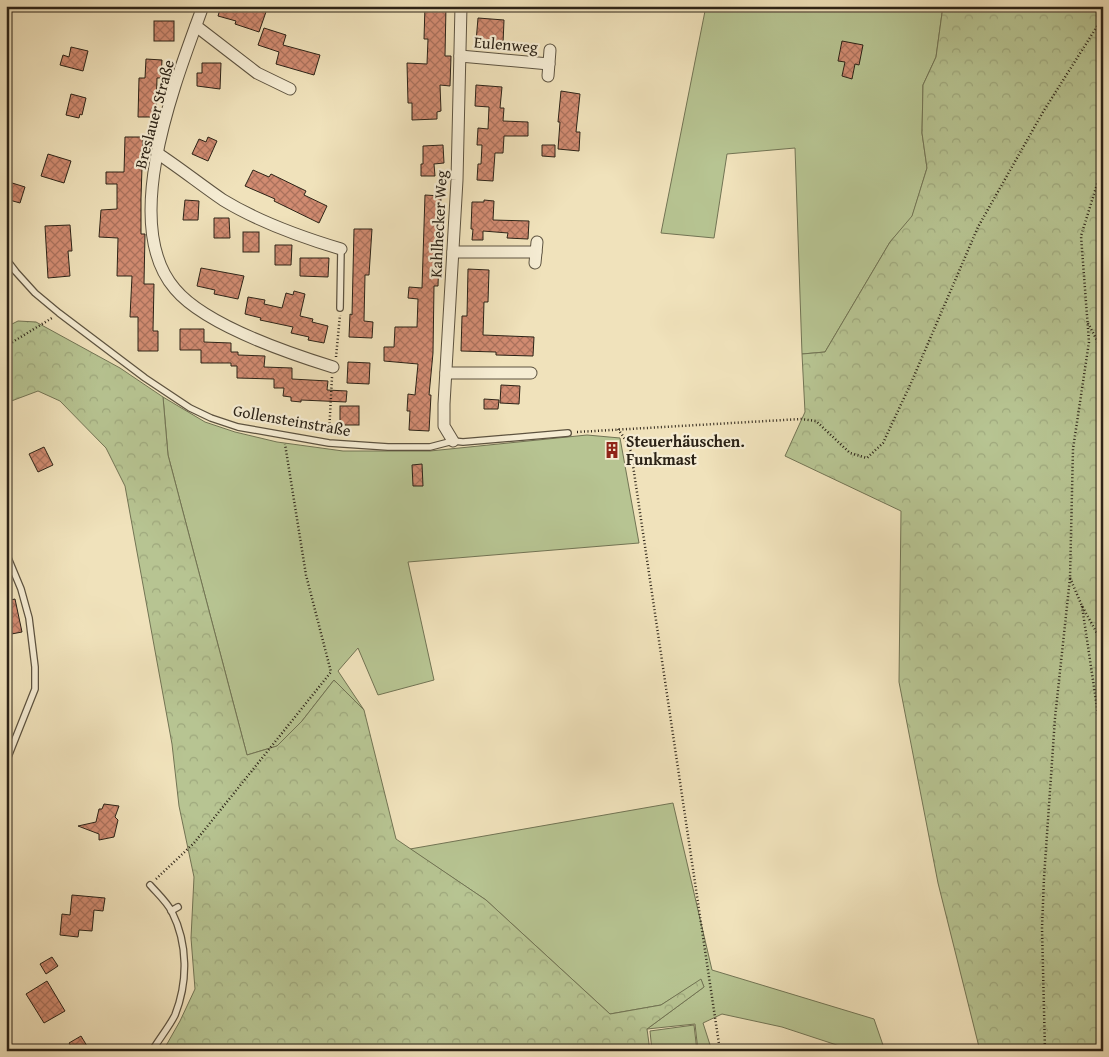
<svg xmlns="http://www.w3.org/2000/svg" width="1109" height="1057" font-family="'Gentium Book Plus',serif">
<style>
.green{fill:#b7c492;stroke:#727454}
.forest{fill:url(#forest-crowns);stroke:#727454}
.building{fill:url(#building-cross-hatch);stroke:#2c2317}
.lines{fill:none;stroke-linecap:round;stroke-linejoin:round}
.lane-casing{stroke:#5d5340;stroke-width:8}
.street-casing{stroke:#5d5340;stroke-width:13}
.path{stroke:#2c2317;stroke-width:2.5;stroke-dasharray:1 2.5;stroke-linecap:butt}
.lane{stroke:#f5ecd3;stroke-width:5.5}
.street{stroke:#f5ecd3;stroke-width:11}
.labels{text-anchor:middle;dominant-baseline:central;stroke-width:4.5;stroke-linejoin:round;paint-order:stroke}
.street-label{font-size:16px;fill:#2c2317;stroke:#f5ecd3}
.poi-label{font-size:16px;font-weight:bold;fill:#2c2317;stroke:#f5ecd3;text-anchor:start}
</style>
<defs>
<pattern id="forest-crowns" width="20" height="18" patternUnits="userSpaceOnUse" patternTransform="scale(1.25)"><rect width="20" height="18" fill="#b7c492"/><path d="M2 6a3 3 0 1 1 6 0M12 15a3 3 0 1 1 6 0" fill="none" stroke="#9ea87d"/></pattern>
<pattern id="building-cross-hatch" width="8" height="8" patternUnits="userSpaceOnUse" patternTransform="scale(1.25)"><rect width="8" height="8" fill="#d18b71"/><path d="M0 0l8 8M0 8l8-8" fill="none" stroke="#aa715c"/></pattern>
</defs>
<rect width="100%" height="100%" fill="#f0e2bb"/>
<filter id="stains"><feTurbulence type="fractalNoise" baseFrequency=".004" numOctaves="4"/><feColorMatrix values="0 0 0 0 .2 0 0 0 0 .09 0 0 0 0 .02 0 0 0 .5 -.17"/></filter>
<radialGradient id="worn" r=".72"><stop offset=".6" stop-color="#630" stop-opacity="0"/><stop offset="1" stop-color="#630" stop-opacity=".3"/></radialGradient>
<g class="green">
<path d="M706,6H943L936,57L923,85L922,133L927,168L912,217L890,242L825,352L802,354L795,148L727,154L714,238L661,233Z"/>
<path d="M163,397L205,422L235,432L277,442L343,451H430L587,435L620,438L639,543L408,562L434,680L378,695L358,648L338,671L364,710L334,680L302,721L277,746L247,755L168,455Z"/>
<path d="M673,803L712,970L874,1019L885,1051H855L782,1027L722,1014L703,1023L712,1051H698L695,1024L647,1029L704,987L701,980L661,1005L610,1014L486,900L410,849Z"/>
<path d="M694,1025L697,1051H652L650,1031Z"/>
</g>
<g class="forest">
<path d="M943,6H1103V1051H980L938,883L899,682L901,511L785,456L805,412L802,354L825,352L890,242L912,216L927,168L922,133L923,85L936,57Z"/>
<path d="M18,321L36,322L120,368L163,397L168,455L247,755L277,746L302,721L334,680L364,710L396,839L486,900L610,1014L661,1005L701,979L704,987L647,1029L650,1051H163L180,1021L195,989L191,938L194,877L179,806L172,744L125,486L106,448L60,401L38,391L6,403V327Z"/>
</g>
<g class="building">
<path d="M221,6H268L259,32L235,24L236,21L218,16Z"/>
<path d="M425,6H446L445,56H451L450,86L440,85L441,111L437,112V119L412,120V103H408L407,63L427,64L428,39H424Z"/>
<path d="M478,18L504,20L503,44L476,42Z"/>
<rect x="154" y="21" width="20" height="20"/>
<path d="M264,28L286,35L283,45L320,55L314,75L276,64L279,52L258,45Z"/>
<path d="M842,41L863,45L859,65L855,64L852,79L842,76L845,62L838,61Z"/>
<path d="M71,47L88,51L83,71L60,65L63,55L69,57Z"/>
<path d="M146,59L162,60L161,78H157L156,117H138L139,78H145Z"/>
<path d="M202,63H221L220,89L197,86V73H202Z"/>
<path d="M476,85L502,87L500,108H504L503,121L528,122V136H504L503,153H495L493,181L477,180L478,164H481L482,145H477L478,128L488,129L489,107L475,106Z"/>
<path d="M561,91L580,94L576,132H580L579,151L558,149L560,122H558Z"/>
<path d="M71,94L86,98L82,115L80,114L79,118L66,115Z"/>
<path d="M125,137H143L141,198V234H145L144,284H154L153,331H158V351H138V317H130L132,276H117L118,238L99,237L101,210L117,209V184H106V172H124Z"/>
<path d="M208,137L217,141L208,161L192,154L199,139L206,142Z"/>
<path d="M443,145L444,163L434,164L435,176H421V164H423V146Z"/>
<path d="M542,145H555V157L542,156Z"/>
<path d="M48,154L71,161L64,183L41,176Z"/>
<path d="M253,170L269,177L271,174L306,191L304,195L327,206L319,223L274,201L275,199L245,186Z"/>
<path d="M9,182L25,187L20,203L6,199V191Z"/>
<path d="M425,195L441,196L438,286H434L433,353L429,395H431L429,431L409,430L410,411H407L408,394L415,395L418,364L384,361V347H394L395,327H417L418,299L408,298L409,287L422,288Z"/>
<path d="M185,200L199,201L198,220H183Z"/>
<path d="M484,200L494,201L493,220L529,221L528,239L507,238L508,233L483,231V240H472L473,229H471L472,202H484Z"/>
<path d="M214,218H229L230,238H214Z"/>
<path d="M70,225L72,251H68L70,276L48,278L45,226Z"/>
<path d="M354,229H372L369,275H365L364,321L373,322L372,338L349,337L350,314L352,315Z"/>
<rect x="243" y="232" width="16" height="20"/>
<path d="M275,245H292L291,265H275Z"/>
<path d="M300,258H329L328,277L300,276Z"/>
<path d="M201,268L244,276L238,299L214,294L215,290L197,286Z"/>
<path d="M468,269L489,270L488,302H484L483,335L534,337L533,356L496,355V352L461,351L462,316H467Z"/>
<path d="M294,291L305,294L300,316L313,319L312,322L328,326L324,343L308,340L309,337L291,333L293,327L260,320L261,318L245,314L248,297L265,300L264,304L282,308L286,293L293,295Z"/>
<path d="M180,329H204V342L231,343V352H238V355L265,356L264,367L292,368V379L328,381L327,390L347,391L346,402L301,400V402L291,401V397L283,396L284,388H274V379L237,378V366H231V363H201V350H180Z"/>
<path d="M348,362L370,363L369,384L347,383Z"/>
<path d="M501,385L520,386L519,404L500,403Z"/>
<path d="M484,399L499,400L498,409H484Z"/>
<rect x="340" y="406" width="19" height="19"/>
<path d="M44,447L53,465L38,472L29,454Z"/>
<path d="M422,464L423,486H413L412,465Z"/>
<path d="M15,599L22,632L6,635V601Z"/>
<path d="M104,804L119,806L115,817L118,820L114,837L99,840V834L78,826L96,822L99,809H102Z"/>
<path d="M72,895L105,898L103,911L94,910L92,931L79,930L78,937L60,935L62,914L70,915Z"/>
<path d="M52,957L58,966L46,974L40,964Z"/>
<path d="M47,981L65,1011L44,1023L26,994Z"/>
<path d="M81,1036L90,1051H74L69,1043Z"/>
</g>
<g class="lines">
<g class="lane-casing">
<g id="lane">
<path d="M6,259L16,272L35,293L59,313L145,378L190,408L211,418L238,427L329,443L388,447H430L453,441L463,442L568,433"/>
<path d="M340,308L341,249"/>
<path d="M6,553L21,589L29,618L35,667V689L6,762"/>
<path d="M150,885C158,894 167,902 172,912C188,944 188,982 175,1015C169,1027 159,1039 152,1051"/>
<path d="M171,911L178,907"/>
</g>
</g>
<g class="street-casing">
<g id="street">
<path d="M203,6C177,78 118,223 175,289C205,325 288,353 333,367"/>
<path d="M196,26L257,73L290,89"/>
<path d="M460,56L549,64"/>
<path d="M548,76L550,50"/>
<path d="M157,153C180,168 201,185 223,200C259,222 301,237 341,249"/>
<path d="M453,252H536"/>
<path d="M535,263L537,242"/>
<path d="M446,373H531"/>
<path d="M453,441L444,426V404L457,180L461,6"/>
</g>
</g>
<g class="path">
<path d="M1088,323L1103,352"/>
<path d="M6,346L52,318"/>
<path d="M336,357L340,315"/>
<path d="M618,429L627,442L631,452L720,1051"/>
<path d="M577,432L801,419L816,421L850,453L867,458L883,443L911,383L978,227L1043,112L1103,17"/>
<path d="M329,434L332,377"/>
<path d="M1070,578L1082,606L1103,644"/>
<path d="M1082,606L1103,748"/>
<path d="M156,879L194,843L331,672L306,575L285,444"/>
<path d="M1045,1051L1042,928L1044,878L1055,718L1070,578L1073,449L1089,342L1081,236L1103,165"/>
</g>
<use href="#lane" class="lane"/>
<use href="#street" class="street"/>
</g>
<defs>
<g id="building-bare" transform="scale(1.35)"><path d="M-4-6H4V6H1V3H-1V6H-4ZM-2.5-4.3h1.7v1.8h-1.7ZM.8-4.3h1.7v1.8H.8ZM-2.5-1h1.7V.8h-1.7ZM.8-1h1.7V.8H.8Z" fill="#8f2418" stroke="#f5ecd3" stroke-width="2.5" paint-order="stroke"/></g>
</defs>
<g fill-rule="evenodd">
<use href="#building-bare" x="612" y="450"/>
</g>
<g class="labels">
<g class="street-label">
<text transform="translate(506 44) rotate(5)">Eulenweg</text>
<text transform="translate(154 114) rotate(-75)">Breslauer Straße</text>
<text transform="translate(438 224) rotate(-87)">Kahlhecker Weg</text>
<text transform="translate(292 420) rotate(10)">Gollensteinstraße</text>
</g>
<g class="poi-label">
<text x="626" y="441">Steuerhäuschen.<tspan x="626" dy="18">Funkmast</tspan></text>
</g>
</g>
<rect width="1109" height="1057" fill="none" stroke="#f0e2bb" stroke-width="25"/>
<rect x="8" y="8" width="1094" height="1042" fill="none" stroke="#2c2317" stroke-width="2.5"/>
<rect x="12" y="12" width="1084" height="1032" fill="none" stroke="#2c2317"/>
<rect width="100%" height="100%" filter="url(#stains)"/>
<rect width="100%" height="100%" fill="url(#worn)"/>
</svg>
